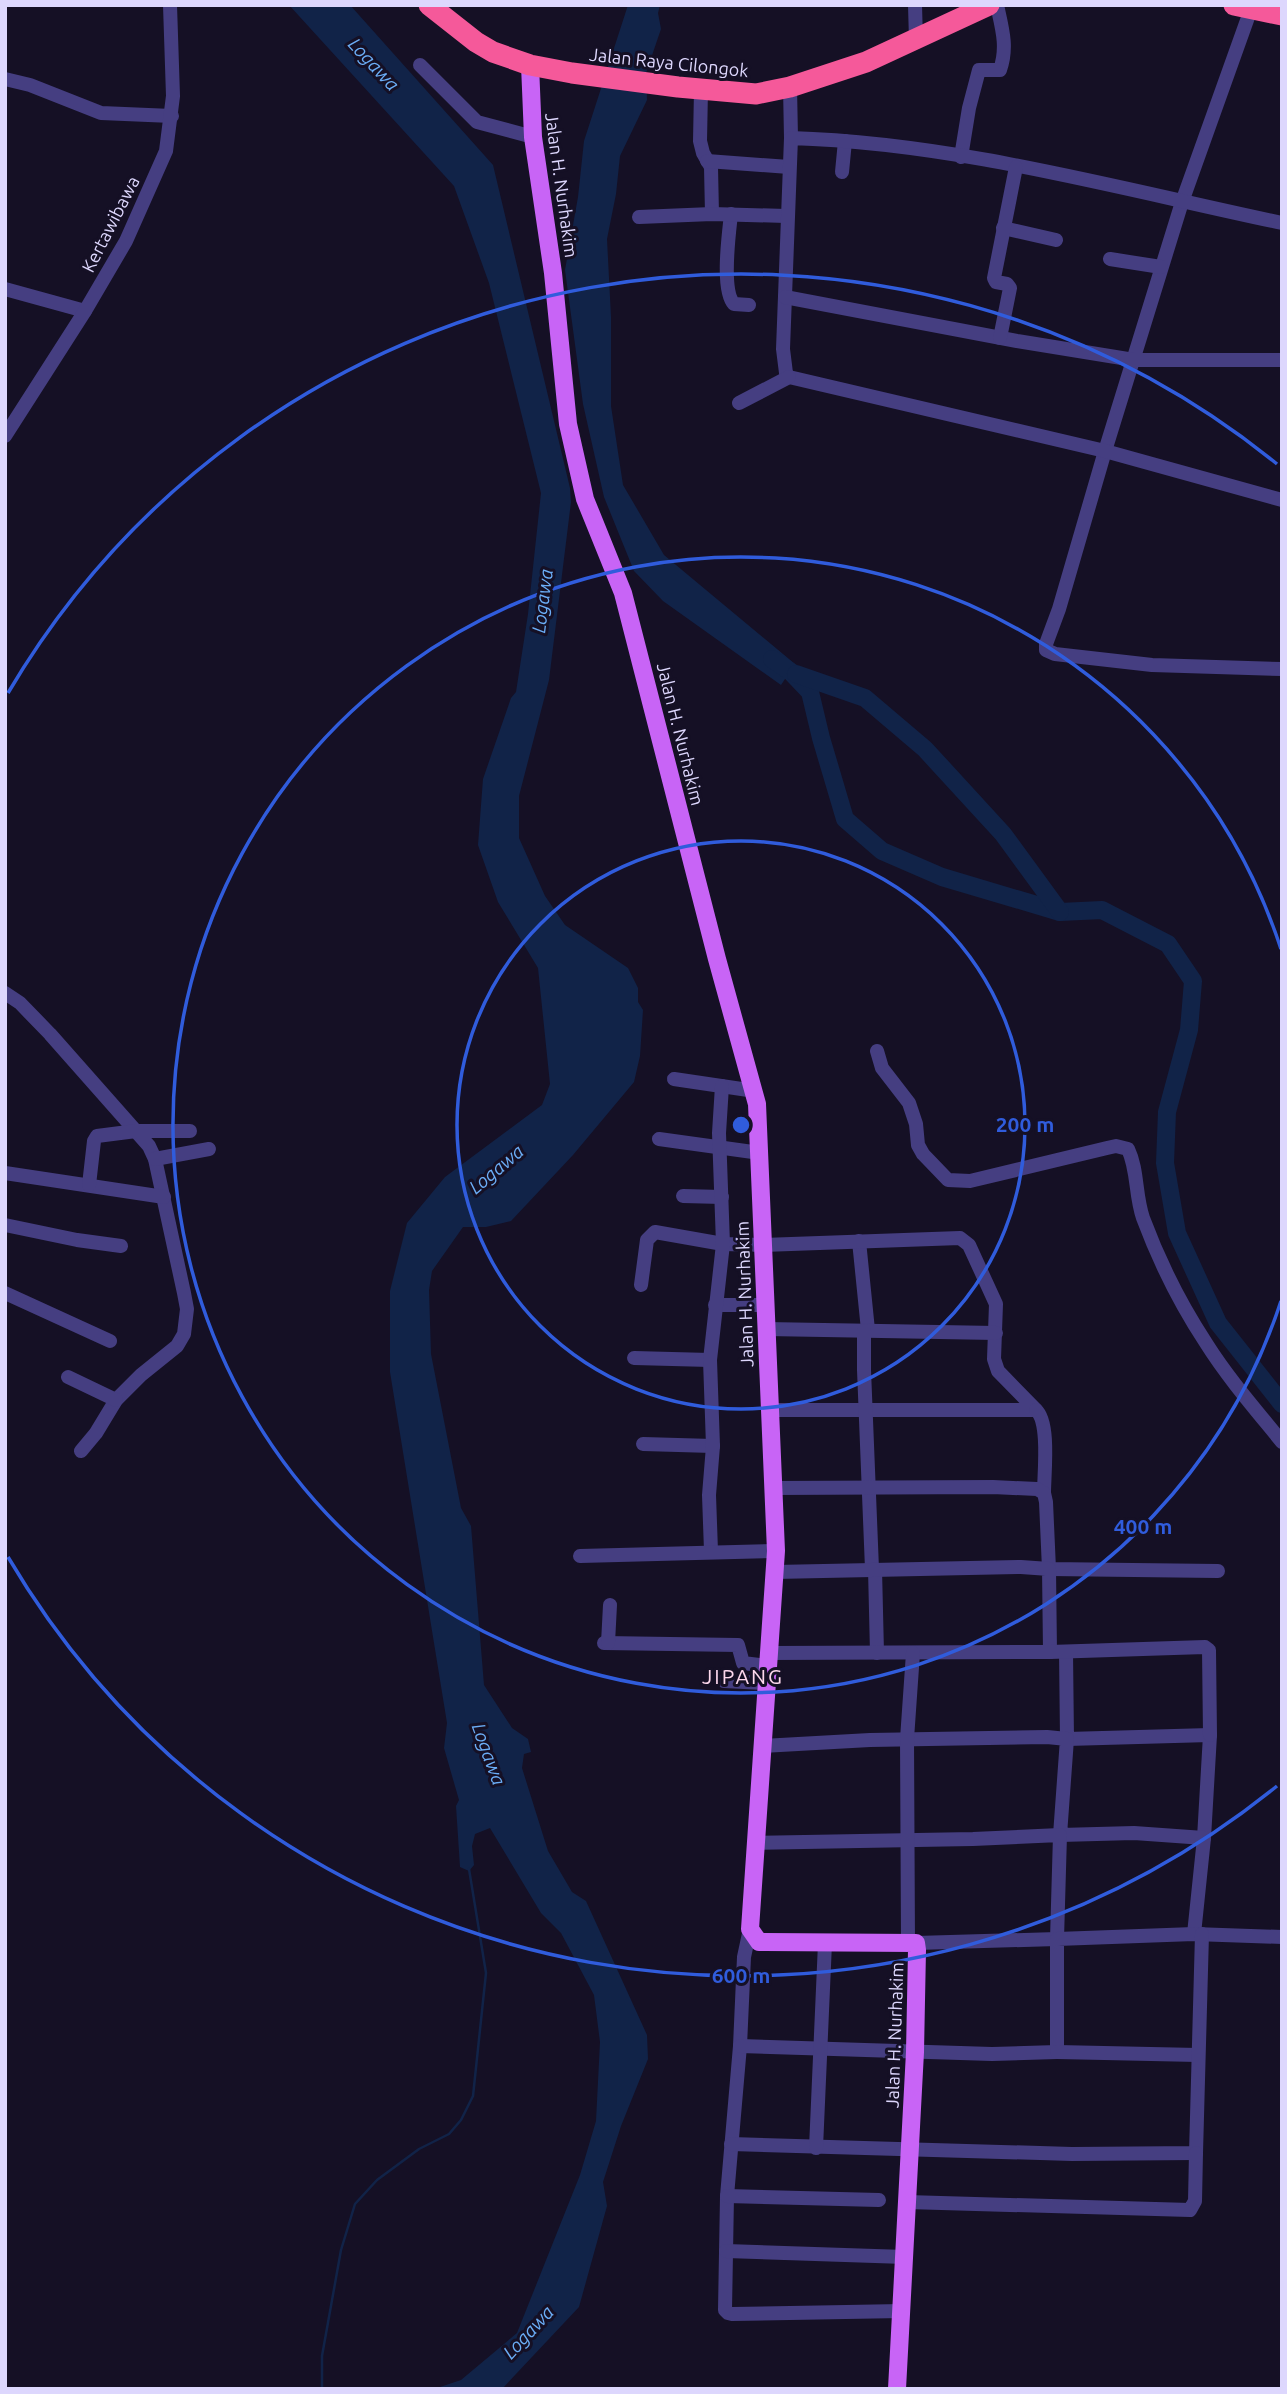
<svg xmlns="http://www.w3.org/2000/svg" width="1287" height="2394" font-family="Ubuntu,sans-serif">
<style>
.water{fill:#112348}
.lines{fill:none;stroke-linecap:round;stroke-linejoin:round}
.stream{stroke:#112348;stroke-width:2.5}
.river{stroke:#112348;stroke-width:18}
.minor{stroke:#453e81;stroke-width:14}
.major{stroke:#c864f6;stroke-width:18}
.highway{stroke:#f5599a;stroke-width:21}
.ring{fill:none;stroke:#305cdc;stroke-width:3.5}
.labels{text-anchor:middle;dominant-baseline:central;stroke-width:6;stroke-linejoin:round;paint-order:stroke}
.street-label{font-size:18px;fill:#ddd7fd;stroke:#151025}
.water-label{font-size:19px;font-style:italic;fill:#6badf6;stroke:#151025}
.quarter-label{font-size:21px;letter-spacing:2px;fill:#fdd8ed;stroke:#151025}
.centre{fill:#305cdc;stroke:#151025;stroke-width:3.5}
.ring-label{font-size:21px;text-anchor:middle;font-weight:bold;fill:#305cdc;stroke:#151025;stroke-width:6;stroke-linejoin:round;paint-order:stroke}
</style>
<rect width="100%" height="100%" fill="#151025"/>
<g class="water">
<path d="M289,5H350L493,165L570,488L571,502L549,680L519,796V838L545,896L565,925L628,968L638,988V1002L643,1010L640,1056L634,1082L573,1155L511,1221L486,1227H463L432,1271L429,1290L431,1354L461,1508L471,1526L484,1685L512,1728L528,1739L531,1752L524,1754L522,1768L548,1851L572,1892L586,1901L647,2035L648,2059L621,2126L603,2182L607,2206L579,2307L502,2389H434L461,2380L517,2333L580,2175L596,2121L600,2042L594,1995L561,1933L541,1913L490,1828L475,1834L472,1846L474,1865L469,1871L460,1867L456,1806L459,1800L444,1748L447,1723L390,1372V1291L407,1223L445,1177L542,1105L550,1084L538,968L498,902L478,845L483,779L511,698L516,692L528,614L541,493L489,283L454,186Z"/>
<path d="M628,5H660L658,13L661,29L646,73L647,100L620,156L616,194L607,239L611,317V406L623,485L664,555L795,664L781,685L663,601L634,571L604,497L583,404L565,270L578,197L584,141Z"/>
</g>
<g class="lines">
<path class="stream" d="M322,2389V2356L341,2250L355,2204L377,2180L419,2149L449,2134L461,2120L473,2096L486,1973L469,1869"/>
<g class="river">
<path d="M772,659L791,672L810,692L821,738L845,819L882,851L942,877L1060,912L1102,910L1168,944L1193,981L1189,1030L1167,1112L1165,1163L1177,1233L1218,1323L1282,1404"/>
<path d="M796,674L865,698L925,749L1003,834L1060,912"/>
</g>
<g class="minor">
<path d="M915,5L916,40"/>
<path d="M1251,9L1182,202L1105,451L1059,609L1046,644V650L1055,654L1152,665L1282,669"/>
<path d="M420,65L477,122L533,137"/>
<path d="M5,79L30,85L101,113L172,116"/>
<path d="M790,87L791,138"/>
<path d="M701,90L700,141L703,153L711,167L712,214"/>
<path d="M961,157L969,108L979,70H1000C1008,47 1002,28 997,5"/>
<path d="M707,161L789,167"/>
<path d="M842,172L845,141"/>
<path d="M731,214C729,233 721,290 734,304L749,305"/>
<path d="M639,217L712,214L786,216"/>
<path d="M1282,223C1120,189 957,143 791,138L783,349L786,373L789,377L1105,451L1282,500"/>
<path d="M1003,228L1056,240"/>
<path d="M1110,259L1161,267"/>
<path d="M5,289L85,311"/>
<path d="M785,297L1017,341L1134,360H1282"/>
<path d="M1000,338L1010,288L1007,284L996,282L994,278L1016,167"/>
<path d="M739,403L789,377"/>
<path d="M5,436L85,311L126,241L166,151L173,96L170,5"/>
<path d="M5,993L20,1003L50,1034L149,1146L155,1159L184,1293L187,1309L184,1334L177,1346L141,1375L116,1400L96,1433L81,1451"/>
<path d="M877,1051L882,1068L909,1103L916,1124L918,1145L923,1154L948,1180L970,1181L1107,1148L1116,1146L1128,1149C1138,1170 1135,1195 1143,1218C1159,1261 1181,1305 1206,1343C1228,1378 1256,1410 1282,1442"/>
<path d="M674,1079L755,1091"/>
<path d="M659,1139L760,1153"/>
<path d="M155,1159L209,1149"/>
<path d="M5,1173L164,1197"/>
<path d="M89,1185L94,1141L97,1136L136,1131H190"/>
<path d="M683,1196L722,1197"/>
<path d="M5,1225L77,1240L121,1246"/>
<path d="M859,1241L868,1330"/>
<path d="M641,1285L647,1240L655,1232L723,1244L763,1245L960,1238L969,1245L996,1304L994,1359L998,1371L1036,1410H770"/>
<path d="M5,1293L110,1341"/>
<path d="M715,1305H766"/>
<path d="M766,1329L996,1333"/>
<path d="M864,1331V1370L872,1569"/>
<path d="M634,1358L710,1360"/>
<path d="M68,1377L116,1400"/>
<path d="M1036,1410C1050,1422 1044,1474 1044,1493"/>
<path d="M643,1444L713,1446"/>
<path d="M774,1488L993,1487L1037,1489L1044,1493L1046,1502L1049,1569L1218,1571"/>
<path d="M711,1551L709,1495L713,1446L710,1360L723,1244L719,1133L722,1086"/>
<path d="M580,1556L776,1551"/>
<path d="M875,1569L877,1653"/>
<path d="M775,1572L1021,1567L1049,1569L1050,1652"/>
<path d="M604,1643L738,1645L743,1663L767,1666"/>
<path d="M608,1643L610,1605"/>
<path d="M1066,1652L1067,1739L1210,1735L1204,1838"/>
<path d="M768,1653L1050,1652L1205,1647L1209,1650L1210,1735"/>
<path d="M724,1681L766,1683"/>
<path d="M762,1746L870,1740L1047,1737L1067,1739L1060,1835L1134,1833L1204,1838L1194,1934"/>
<path d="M755,1843L973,1839L1060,1835L1057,1939L916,1943"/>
<path d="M750,1929L744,1957L740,2046L727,2196L725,2310L728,2313L732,2314L902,2311"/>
<path d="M908,1942L907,1739L913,1653"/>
<path d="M740,2046L992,2054L1057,2052V1939L1194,1934L1282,1937"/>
<path d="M1057,2052L1198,2055"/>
<path d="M731,2144L1072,2154L1196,2153L1202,1934"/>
<path d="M816,2148L825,1943"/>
<path d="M727,2196L879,2200"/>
<path d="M907,2202L1190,2210L1195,2201L1196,2153"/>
<path d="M726,2251L905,2257"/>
</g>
<path class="major" d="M530,65L533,137L553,273L568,424L585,499L623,593L717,959L757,1104L776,1551L750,1929L759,1942H765L916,1943L917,1950L915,2052L897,2389"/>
<g class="highway">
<path d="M429,5L476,42L493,52L530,65L572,73L678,87L756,94L790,87L866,62L989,5"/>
<path d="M1234,5L1282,15"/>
</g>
</g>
<g class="ring">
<circle cx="741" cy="1125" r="284"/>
<path d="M1281 1301A568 568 0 1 1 1281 949"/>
<path d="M1277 1786A851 851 0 0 1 8 1557M8 693A851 851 0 0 1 1277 464"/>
</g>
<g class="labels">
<g class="street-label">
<text transform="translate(669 62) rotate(6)">Jalan Raya Cilongok</text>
<text transform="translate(562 185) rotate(82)">Jalan H. Nurhakim</text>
<text transform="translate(110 224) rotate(-63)">Kertawibawa</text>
<text transform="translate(681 734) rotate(76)">Jalan H. Nurhakim</text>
<text transform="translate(744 1294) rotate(-92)">Jalan H. Nurhakim</text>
<text transform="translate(894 2035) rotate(-88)">Jalan H. Nurhakim</text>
</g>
<g class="water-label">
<text transform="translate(374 64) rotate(47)">Logawa</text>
<text transform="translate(542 601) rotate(-83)">Logawa</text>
<text transform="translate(496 1169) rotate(-40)">Logawa</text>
<text transform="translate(489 1754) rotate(70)">Logawa</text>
<text transform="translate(528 2332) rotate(-47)">Logawa</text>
</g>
<g class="quarter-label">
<text x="743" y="1676">JIPANG</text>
</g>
</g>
<circle cx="741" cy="1125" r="10" class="centre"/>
<g class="ring-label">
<text x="1025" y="1132">200 m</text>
<text x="1143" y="1534">400 m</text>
<text x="741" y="1983">600 m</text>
</g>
<rect width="1287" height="2394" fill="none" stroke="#ddd7fd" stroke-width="14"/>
</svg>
